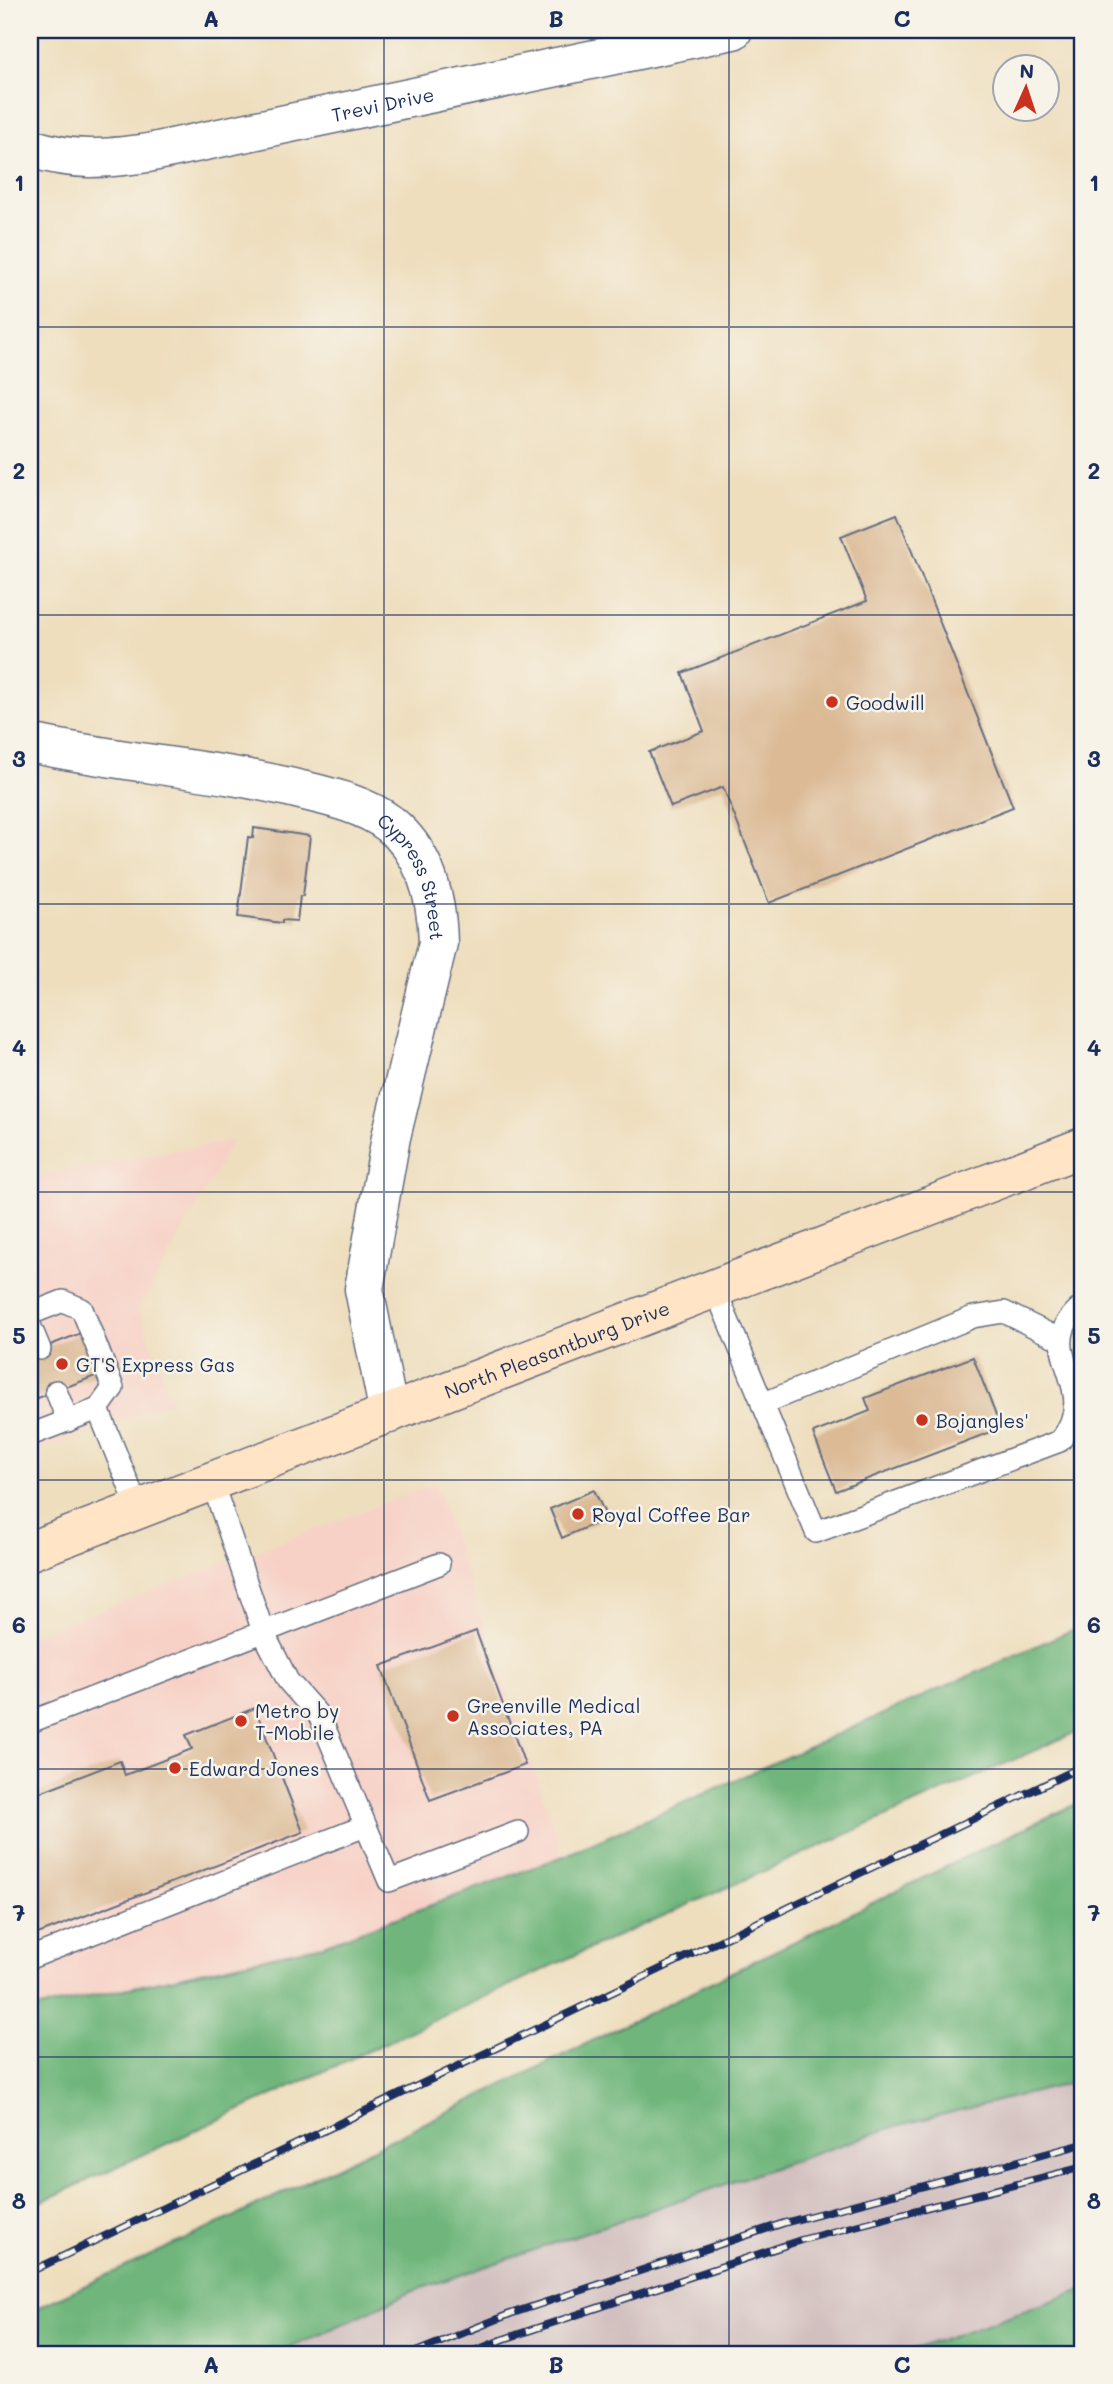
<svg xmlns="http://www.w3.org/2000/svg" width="1113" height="2384" font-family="Mali,sans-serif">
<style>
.built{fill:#f7d1c6}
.industrial{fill:#d2bfbf}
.forest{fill:#70b67b;stroke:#46726c;stroke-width:2}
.building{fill:#dbba95}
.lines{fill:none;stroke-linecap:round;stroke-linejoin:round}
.service-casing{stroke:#656c80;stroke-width:24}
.minor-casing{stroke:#656c80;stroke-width:41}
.secondary-casing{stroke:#656c80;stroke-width:41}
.service{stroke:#fff;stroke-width:21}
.minor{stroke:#fff;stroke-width:38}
.secondary{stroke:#ffe4c6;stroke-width:38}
.rail-casing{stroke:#1b2f5e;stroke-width:8}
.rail{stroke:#f7f3e8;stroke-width:5;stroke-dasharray:16;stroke-linecap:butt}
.grid{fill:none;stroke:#1b2f5e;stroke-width:2;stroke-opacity:0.55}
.poi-dot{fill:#c8321e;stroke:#f7f3e8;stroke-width:2.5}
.labels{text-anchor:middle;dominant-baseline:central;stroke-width:5;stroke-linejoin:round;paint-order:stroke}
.street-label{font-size:19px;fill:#1b2f5e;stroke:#f7f3e8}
.poi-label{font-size:19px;fill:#1b2f5e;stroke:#f7f3e8;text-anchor:start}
.neatline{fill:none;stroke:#1b2f5e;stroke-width:2.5}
.grid-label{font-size:23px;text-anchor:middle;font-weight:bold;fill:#1b2f5e}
</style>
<rect width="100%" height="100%" fill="#f7f3e8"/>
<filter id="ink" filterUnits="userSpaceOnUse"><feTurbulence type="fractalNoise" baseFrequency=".0143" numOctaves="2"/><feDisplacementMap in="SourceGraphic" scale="14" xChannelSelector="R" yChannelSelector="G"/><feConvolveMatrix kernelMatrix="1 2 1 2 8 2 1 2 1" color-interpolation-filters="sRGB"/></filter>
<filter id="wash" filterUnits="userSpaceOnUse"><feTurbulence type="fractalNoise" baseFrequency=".00686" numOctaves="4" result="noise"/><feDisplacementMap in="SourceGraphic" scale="28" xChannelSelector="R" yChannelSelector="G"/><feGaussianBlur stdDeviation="1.57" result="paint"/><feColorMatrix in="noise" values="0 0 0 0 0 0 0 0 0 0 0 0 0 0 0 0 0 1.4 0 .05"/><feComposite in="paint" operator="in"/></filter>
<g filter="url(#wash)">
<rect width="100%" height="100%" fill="#eedebe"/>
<g class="built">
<path d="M233,1140L139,1310L172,1401L30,1453V1177Z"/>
<path d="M435,1484L564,1856L323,1945L30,2010V1637Z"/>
</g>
<path class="industrial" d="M1083,2080V2290L901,2354H277L411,2292L896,2126Z"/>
<g class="forest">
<path d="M1083,1625V1729L582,1952L30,2207V2010L323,1945L564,1856Z"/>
<path d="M1083,1801V2080L896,2126L411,2292L277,2354H30V2311L240,2214L1039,1821Z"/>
<path d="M1083,2290V2354H901Z"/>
</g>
<g id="blocks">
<g class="building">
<path d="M897,514L1013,807L769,903L723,787L671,807L649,752L704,731L682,673L867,601L841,536Z"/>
<path d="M254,828L310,836L303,896H300L297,921L282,920V923L238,917L248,837L253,838Z"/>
<path d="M81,1333L98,1375L30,1401V1353Z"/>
<path d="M973,1357L1001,1428L836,1491L813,1433L870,1411L865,1398Z"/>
<path d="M594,1490L607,1518L562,1538L550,1509Z"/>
<path d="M476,1631L525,1765L430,1800L381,1666Z"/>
<path d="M255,1708L303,1832L30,1937V1796L120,1761L125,1775L192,1749L186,1735Z"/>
</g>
</g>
</g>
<g filter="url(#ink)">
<use href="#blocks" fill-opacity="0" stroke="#656c80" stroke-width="2"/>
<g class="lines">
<g class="service-casing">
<g id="service">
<path d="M715,1289L816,1532L1060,1441C1098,1391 1049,1364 1065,1326C1068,1318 1077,1311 1083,1305"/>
<path d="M30,1314L63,1301L82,1309L113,1388L98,1409L138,1508"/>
<path d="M30,1325L40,1349"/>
<path d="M56,1391L68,1421"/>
<path d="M762,1404L973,1317L1004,1312L1061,1340"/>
<path d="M30,1435L98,1409"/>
<path d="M211,1479L264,1634L288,1681L320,1717L389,1881L518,1832"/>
<path d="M30,1722L439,1564"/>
<path d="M30,1958L365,1826"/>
</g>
</g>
<g class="minor-casing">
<g id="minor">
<path id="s1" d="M30,148C74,162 104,159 148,153L733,30"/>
<path id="s2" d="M30,743C119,763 212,768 301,790C331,797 365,805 390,824C426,853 437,899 438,943L391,1137L364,1289L389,1414"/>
</g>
</g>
<g class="secondary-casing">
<g id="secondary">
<path id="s3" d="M30,1551L1083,1147"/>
</g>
</g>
<use href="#service" class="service"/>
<use href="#minor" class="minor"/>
<use href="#secondary" class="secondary"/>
<g class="rail-casing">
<g id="rail">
<path d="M30,2272L1083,1766"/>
<path d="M411,2354L510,2314L784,2223L1083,2144"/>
<path d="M467,2354L504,2339L801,2240L1083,2167"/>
</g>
</g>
<use href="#rail" class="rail"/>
</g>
</g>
<path class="grid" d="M384,30V2354M729,30V2354M30,327H1083M30,615H1083M30,904H1083M30,1192H1083M30,1480H1083M30,1769H1083M30,2057H1083"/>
<g class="poi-dot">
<circle cx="832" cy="702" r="7"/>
<circle cx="62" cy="1364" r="7"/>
<circle cx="922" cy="1420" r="7"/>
<circle cx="578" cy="1514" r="7"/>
<circle cx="453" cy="1716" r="7"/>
<circle cx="241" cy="1721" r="7"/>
<circle cx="175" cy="1768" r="7"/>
</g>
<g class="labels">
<g class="street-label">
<text stroke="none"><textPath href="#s1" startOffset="359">Trevi Drive</textPath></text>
<text stroke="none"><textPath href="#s2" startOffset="430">Cypress Street</textPath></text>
<text stroke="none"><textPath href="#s3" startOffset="564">North Pleasantburg Drive</textPath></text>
</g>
<g class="poi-label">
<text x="846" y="702">Goodwill</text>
<text x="76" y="1364">GT'S Express Gas</text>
<text x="936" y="1420">Bojangles'</text>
<text x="592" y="1514">Royal Coffee Bar</text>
<text x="467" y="1705">Greenville Medical<tspan x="467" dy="22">Associates, PA</tspan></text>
<text x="255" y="1710">Metro by<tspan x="255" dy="22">T-Mobile</tspan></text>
<text x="189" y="1768">Edward Jones</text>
</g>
</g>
<rect width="1113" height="2384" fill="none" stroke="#f7f3e8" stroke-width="77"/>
<g transform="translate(1026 88) rotate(3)"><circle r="33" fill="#f7f3e8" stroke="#9fa5b1" stroke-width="2"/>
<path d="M0-5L12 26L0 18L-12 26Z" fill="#c8321e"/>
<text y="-10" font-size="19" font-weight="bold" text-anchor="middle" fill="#1b2f5e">N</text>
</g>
<rect x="38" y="38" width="1036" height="2308" class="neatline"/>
<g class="grid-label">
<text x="211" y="27">A</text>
<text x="556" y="27">B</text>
<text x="902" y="27">C</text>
<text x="19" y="191">1</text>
<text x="1094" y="191">1</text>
<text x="19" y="479">2</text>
<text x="1094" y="479">2</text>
<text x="19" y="767">3</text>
<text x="1094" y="767">3</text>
<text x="19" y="1056">4</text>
<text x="1094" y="1056">4</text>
<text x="19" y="1344">5</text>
<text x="1094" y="1344">5</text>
<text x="19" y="1633">6</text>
<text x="1094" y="1633">6</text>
<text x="19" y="1921">7</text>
<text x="1094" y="1921">7</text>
<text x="19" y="2209">8</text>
<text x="1094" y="2209">8</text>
<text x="211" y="2373">A</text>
<text x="556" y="2373">B</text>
<text x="902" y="2373">C</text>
</g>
</svg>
